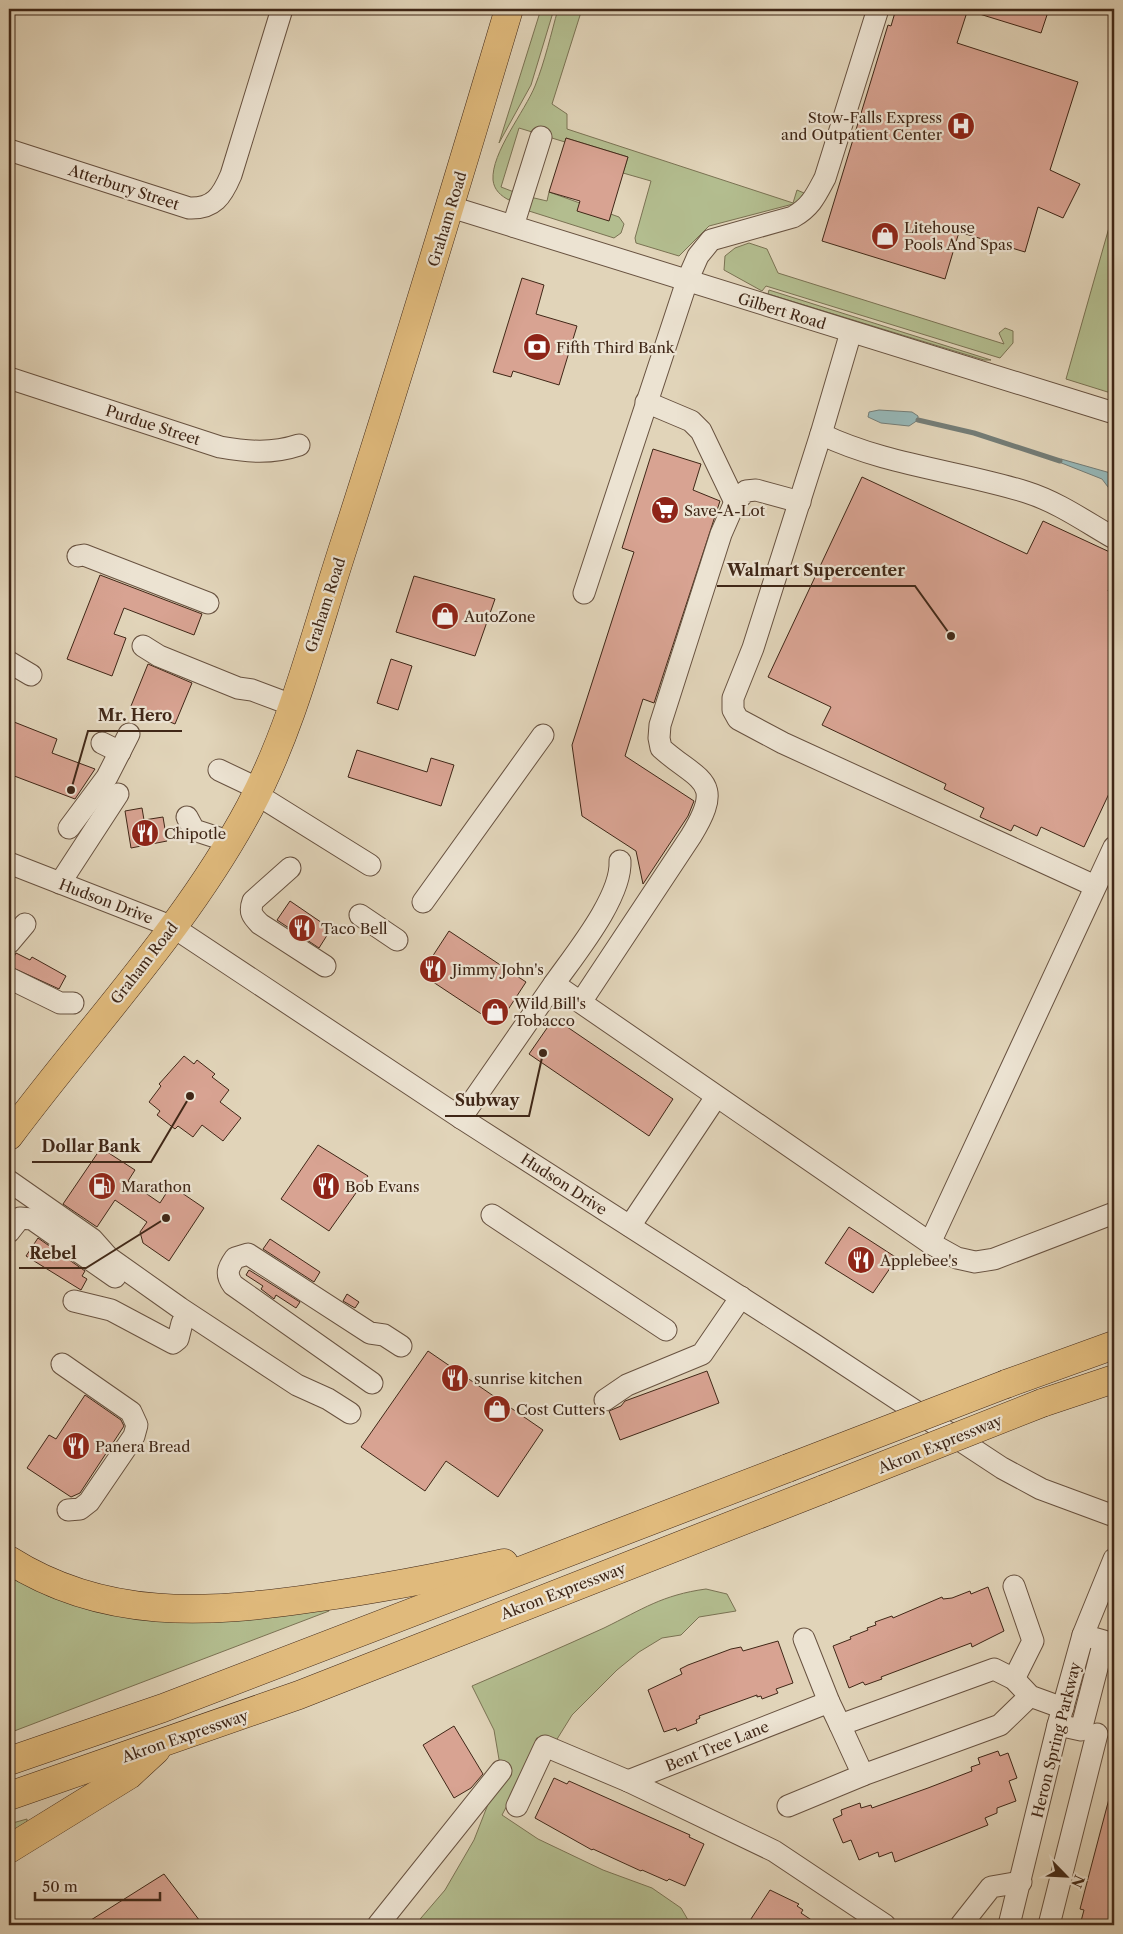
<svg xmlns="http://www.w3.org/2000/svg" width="1123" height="1934" font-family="'Libre Caslon Text',serif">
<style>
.green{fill:#b3bd8f;stroke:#7a7253}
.water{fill:#96b7b7;stroke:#747d77}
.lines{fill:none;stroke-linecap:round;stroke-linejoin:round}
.stream{stroke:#747d77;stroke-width:5}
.building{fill:#d8a392;stroke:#402717}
.minor-casing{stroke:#685240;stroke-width:23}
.major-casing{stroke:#402717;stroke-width:29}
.highway-casing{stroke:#402717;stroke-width:29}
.minor{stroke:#ece3d2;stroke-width:21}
.major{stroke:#e0ba7c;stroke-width:28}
.highway{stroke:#e0ba7c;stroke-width:28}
.highway-bridge-casing{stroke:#402717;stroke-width:29;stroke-linecap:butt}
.highway-bridge{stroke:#e0ba7c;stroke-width:28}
.labels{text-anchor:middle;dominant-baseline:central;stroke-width:4.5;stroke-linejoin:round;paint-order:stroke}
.poi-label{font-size:15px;fill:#402717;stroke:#ece3d2;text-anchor:start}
.street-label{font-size:15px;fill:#402717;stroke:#ece3d2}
.leader{fill:none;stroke:#402717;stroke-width:2}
.callout-dot{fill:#402717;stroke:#ece3d2;stroke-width:2}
.callout-label{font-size:16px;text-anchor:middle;font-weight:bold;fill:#402717;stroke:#ece3d2;stroke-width:4.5;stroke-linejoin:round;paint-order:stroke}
</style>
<rect width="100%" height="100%" fill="#e1d4b9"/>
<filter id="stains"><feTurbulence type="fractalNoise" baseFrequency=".004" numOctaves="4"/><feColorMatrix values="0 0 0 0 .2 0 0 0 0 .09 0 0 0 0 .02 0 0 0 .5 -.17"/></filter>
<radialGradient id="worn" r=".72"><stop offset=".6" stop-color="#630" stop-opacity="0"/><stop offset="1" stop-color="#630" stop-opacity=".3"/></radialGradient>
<g class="green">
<path d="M541,9H554L531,85L499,143Z"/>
<path d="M558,9H582L552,104L567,114V129L793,203L797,190L804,193L797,203L709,226L679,256L636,243L635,238L651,181L623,173L628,157L566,138L565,142L519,128L501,187L514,192L509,200C501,196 494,190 493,180C491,153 525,111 535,86C545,61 551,34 558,9Z"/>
<path d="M549,192L619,217L624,224L621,233L614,238L529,211L530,197L547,201Z"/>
<path d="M1114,210V394L1066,379Z"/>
<path d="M749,243L767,249L778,273L1004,344L999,333L1005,328L1013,331V343L1000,358L766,286L762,291L724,270L725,256L735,248Z"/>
<path d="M769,290L991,360H984L768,294Z"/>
<path d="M9,1574L48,1596L80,1606L328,1608L329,1611L9,1733Z"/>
<path d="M706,1589L727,1594L736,1611L699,1617L681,1635L662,1638L639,1652L617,1670L572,1715L554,1744L520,1781L502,1815L538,1839L603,1870L652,1888L681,1908L691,1925H415L445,1890L474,1840L501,1771L494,1730L472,1686C516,1667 560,1648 604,1628C643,1609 662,1595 706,1589Z"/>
<path d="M27,1819V1823L9,1834V1824Z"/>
</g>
<g class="water">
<path d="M879,410L912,412L918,416V420L909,426L881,423L868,417L869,412Z"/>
<path d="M1061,459L1114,474V495L1102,479L1059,462Z"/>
</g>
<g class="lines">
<path class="stream" d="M918,420L974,433L1060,461"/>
</g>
<g class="building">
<path d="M896,9H968L957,43L1078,82L1050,170L1080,184L1063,218L1038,207L1025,252L959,232L945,279L822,241L888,25L891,26Z"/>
<path d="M974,9H1049L1041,33L973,12Z"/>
<path d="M566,138L628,157L609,221L577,211L580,201L549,192Z"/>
<path d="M522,278L544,285L536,314L577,326L559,385L513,371L511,377L493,372Z"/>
<path d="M653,449L701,464L693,490L720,501L654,703L643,699L625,756L694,801L688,816L643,884L636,851L582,816L572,745L634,552L622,548Z"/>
<path d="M862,477L1027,554L1043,521L1114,554V578L1108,591L1114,594V783L1084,847L1041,827L1037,836L1014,825L1011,831L980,817L984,808L944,789L946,784L822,725L831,707L768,677Z"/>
<path d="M100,575L202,614L194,635L124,608L114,634L126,638L112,676L67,659Z"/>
<path d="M414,576L495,599L475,656L396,632Z"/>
<path d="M391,659L412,666L398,710L377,703Z"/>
<path d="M148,664L192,683L175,724L131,706Z"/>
<path d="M9,720L57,739L52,753L95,769L75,799L9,774Z"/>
<path d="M357,750L427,772L431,758L454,765L441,806L348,777Z"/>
<path d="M142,808L144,820L163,817L167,841L131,848L125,811Z"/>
<path d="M290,901L331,929L319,948L277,920Z"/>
<path d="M449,931L526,982L498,1025L421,974Z"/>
<path d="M16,953L30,960L32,957L66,976L59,989L9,966Z"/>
<path d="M554,1018L673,1099L649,1136L529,1054Z"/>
<path d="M184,1056L194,1064L197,1060L215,1074L212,1077L229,1090L220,1102L241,1118L223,1141L202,1125L193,1137L178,1126L175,1129L157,1115L160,1111L149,1102L161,1086L159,1084Z"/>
<path d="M318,1145L368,1176L329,1231L281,1199Z"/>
<path d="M101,1148L135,1170L128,1181L160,1203L167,1192L179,1191L204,1208L169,1261L143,1243L140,1232L147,1222L115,1200L97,1227L63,1204Z"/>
<path d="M849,1227L897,1258L873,1293L825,1263Z"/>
<path d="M38,1238L85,1271L82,1276L87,1279L81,1290L26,1256Z"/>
<path d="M270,1239L320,1272L314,1282L263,1249Z"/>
<path d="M249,1270L300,1302L296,1308L276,1295L274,1299L261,1289L263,1286L246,1275Z"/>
<path d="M347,1294L359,1302L355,1308L343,1301Z"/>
<path d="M428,1351L543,1430L498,1497L446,1461L425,1491L361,1447Z"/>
<path d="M707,1371L719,1403L620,1440L609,1411L621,1406L625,1401Z"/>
<path d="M85,1395L121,1420L124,1426L80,1493L71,1497L27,1468L49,1435L56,1439Z"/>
<path d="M988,1587L1004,1631L972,1647L971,1643L881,1677L882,1679L865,1685L863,1682L849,1688L833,1646L851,1639L850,1637L868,1630L867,1628L876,1625L875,1622L892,1616L893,1618L942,1597L943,1599L952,1598L970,1591L971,1594Z"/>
<path d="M778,1641L793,1683L776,1689L778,1693L762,1699L761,1696L757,1697V1695L699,1716L700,1718L696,1720L697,1723L677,1731L676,1728L664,1732L648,1690L682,1674L680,1669L688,1665L731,1649L741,1647L743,1651Z"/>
<path d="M454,1726L483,1774L471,1788L454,1798L423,1745Z"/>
<path d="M998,1751L1000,1756L1008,1753L1017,1778L1009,1781L1016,1801L997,1808V1813L985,1818L988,1825L895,1862L892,1852L879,1857L878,1852L859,1860L851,1840L843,1843L833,1819L842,1815L841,1810L860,1803L861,1808L871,1805L872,1808L928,1788L972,1771L971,1767L980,1764L978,1758Z"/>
<path d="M554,1778L567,1784L569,1781L690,1835L689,1837L704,1844L685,1886L669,1879L667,1881L642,1870L641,1871L593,1849L592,1850L535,1818Z"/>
<path d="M1110,1795L1114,1796V1925H1080L1084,1910L1080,1909Z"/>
<path d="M164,1874L203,1925H83Z"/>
<path d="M770,1890L799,1904L797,1906L803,1910L801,1913L819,1925H747Z"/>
</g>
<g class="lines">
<g class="minor-casing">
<g id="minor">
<path d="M9,150L189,208C214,209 222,196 231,175L282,9"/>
<path d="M451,207L1114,413"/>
<path d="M513,226L541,137"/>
<path d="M851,332L821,434C885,465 959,471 1026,492C1058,502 1086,522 1114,538"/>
<path d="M9,378L220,447C248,452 272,454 299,445"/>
<path d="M646,402L691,421L701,431L735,502"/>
<path d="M821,434L753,648L733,698V710L738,719L783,743L1095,886"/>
<path d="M78,556L84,555L208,603"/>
<path d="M584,593L687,281L698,256L711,240L793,217C811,207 816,195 825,178L878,9"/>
<path d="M143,646L159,656L238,688L252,690L292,705"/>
<path d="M9,662L31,675"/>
<path d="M102,743L120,752"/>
<path d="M219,770L259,789"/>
<path d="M256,794L370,865"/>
<path d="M187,817L194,830L231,842"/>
<path d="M69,828L107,777L129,734"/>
<path d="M9,863L173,927L461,1118L812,1343L1002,1468L1041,1489L1114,1516"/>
<path d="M290,868L253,901C249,912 252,916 260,924L325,966"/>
<path d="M60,883L118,794"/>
<path d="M423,902L543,735"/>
<path d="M360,915L397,940"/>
<path d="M9,943L25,924"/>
<path d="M9,978L60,1003H73"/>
<path d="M554,984C575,954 622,897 620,861"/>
<path d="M581,1002L691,836C726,779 699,782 661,748L659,738L660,725L721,534L735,502L746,491L756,490L800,502"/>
<path d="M461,1118L554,984L930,1243L957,1258L975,1262L994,1259L1114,1213"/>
<path d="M9,1181L92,1239L108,1257L180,1308L297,1385L328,1399L350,1413"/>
<path d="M492,1215L666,1330"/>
<path d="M630,1226L716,1097"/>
<path d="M9,1232L20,1218L32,1219L115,1277"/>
<path d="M930,1243L1114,847"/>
<path d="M74,1301L111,1310L173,1343L178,1339L182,1323"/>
<path d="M62,1364L131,1412L137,1425L134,1436L89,1502L80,1509L68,1510"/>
<path d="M372,1383L233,1285C225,1274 228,1268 235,1258L248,1254L370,1333L384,1335L401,1346"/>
<path d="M605,1400L627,1385L702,1354L741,1297"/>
<path d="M1014,1586L1033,1641L1014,1679"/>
<path d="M804,1639L829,1702"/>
<path d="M840,1725L863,1775L1000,1725L1030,1696"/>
<path d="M1058,1725L1081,1730L1104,1641L1083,1635"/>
<path d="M517,1806L545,1746L628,1781"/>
<path d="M788,1806L863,1775"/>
<path d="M378,1925L501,1771"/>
<path d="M885,1925L774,1851L628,1781L829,1702L840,1725L994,1669L1014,1679L1030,1696L1063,1708"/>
<path d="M961,1925L991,1887L1021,1882"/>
<path d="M1009,1925L1058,1725L1083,1635L1114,1559"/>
<path d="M1049,1925L1097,1734"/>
</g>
</g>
<g class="major-casing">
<path id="major" d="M9,1136C90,1027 186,927 250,807C293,726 316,630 345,542C402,365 456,187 509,9"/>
</g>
<g class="highway-casing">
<g id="highway">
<path d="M1006,1384L1114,1345"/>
<path d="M1042,1403L1114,1379"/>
<path d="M9,1560C104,1620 207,1614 314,1598C378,1589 441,1577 504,1563"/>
<path d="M9,1761L163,1708L788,1468"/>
<path d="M9,1796L299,1695L824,1489"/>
<path d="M9,1849L129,1775L156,1750"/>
</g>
</g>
<use href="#minor" class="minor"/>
<use href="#major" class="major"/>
<use href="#highway" class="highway"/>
<g class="highway-bridge-casing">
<g id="highway-bridge">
<path d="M788,1468L1006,1384"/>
<path d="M824,1489L1042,1403"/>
</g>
</g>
<use href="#highway-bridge" class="highway-bridge"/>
</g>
<defs>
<g id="hospital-disc" transform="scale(1.4375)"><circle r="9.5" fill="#8f2418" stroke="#ece3d2"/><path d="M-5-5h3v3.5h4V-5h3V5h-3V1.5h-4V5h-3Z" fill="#fff"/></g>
<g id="shop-disc" transform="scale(1.4375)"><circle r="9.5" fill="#8f2418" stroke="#ece3d2"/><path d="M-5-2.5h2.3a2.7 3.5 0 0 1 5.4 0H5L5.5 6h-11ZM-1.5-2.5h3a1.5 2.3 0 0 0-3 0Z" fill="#fff"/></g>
<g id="bank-disc" transform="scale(1.4375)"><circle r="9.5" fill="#8f2418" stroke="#ece3d2"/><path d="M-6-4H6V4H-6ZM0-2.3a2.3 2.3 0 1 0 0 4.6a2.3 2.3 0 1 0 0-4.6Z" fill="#fff"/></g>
<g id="supermarket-disc" transform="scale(1.4375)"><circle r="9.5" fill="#8f2418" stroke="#ece3d2"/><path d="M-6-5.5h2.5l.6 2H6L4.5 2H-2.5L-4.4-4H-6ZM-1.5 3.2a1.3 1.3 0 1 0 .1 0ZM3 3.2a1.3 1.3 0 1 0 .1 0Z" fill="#fff"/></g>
<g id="restaurant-disc" transform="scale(1.4375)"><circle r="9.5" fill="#8f2418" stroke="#ece3d2"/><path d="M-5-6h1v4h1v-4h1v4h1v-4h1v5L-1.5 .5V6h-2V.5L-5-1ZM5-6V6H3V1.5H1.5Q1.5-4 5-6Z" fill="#fff"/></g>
<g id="fuel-disc" transform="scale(1.4375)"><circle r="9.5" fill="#8f2418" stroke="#ece3d2"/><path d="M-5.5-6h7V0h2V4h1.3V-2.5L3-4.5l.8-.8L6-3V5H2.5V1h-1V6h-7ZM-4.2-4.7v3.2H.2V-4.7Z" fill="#fff"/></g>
</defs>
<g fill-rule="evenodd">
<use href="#hospital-disc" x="961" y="126"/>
<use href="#shop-disc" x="885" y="236"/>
<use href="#bank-disc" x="537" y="347"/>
<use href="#supermarket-disc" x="665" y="510"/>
<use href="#shop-disc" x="445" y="616"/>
<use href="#restaurant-disc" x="145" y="833"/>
<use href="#restaurant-disc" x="302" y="928"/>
<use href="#restaurant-disc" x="433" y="969"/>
<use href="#shop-disc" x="495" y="1012"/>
<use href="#fuel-disc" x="102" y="1186"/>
<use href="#restaurant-disc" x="326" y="1186"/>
<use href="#restaurant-disc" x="861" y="1260"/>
<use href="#restaurant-disc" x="455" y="1378"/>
<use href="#shop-disc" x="497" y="1409"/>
<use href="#restaurant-disc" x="76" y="1446"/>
</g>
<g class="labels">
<g class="poi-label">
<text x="942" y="117" text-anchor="end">Stow-Falls Express<tspan x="942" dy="17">and Outpatient Center</tspan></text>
<text x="904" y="227">Litehouse<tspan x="904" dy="17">Pools And Spas</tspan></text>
<text x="556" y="347">Fifth Third Bank</text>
<text x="684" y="510">Save-A-Lot</text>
<text x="464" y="616">AutoZone</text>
<text x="164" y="833">Chipotle</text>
<text x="321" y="928">Taco Bell</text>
<text x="452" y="969">Jimmy John's</text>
<text x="514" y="1003">Wild Bill's<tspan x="514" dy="17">Tobacco</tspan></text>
<text x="121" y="1186">Marathon</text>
<text x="345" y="1186">Bob Evans</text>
<text x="880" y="1260">Applebee's</text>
<text x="474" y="1378">sunrise kitchen</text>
<text x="516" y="1409">Cost Cutters</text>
<text x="95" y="1446">Panera Bread</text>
</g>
<g class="street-label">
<text transform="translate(124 187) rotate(18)">Atterbury Street</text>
<text transform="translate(447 219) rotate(-73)">Graham Road</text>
<text transform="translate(782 311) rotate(17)">Gilbert Road</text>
<text transform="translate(153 425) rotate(18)">Purdue Street</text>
<text transform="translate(325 605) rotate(-72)">Graham Road</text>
<text transform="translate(106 901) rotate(21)">Hudson Drive</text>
<text transform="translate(144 963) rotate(-52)">Graham Road</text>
<text transform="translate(564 1184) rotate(33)">Hudson Drive</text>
<text transform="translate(940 1444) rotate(-22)">Akron Expressway</text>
<text transform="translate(563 1591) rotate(-21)">Akron Expressway</text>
<text transform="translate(185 1736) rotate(-19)">Akron Expressway</text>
<text transform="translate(1056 1740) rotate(-76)">Heron Spring Parkway</text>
<text transform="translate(717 1746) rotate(-22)">Bent Tree Lane</text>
</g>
</g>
<path class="leader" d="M951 636L915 586H717M71 790L88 731H182M543 1053L529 1116H445M190 1096L151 1162H32M166 1218L86 1268H19"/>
<g class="callout-dot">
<circle cx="951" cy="636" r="5"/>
<circle cx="71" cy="790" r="5"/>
<circle cx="543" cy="1053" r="5"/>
<circle cx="190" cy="1096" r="5"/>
<circle cx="166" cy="1218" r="5"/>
</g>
<g class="callout-label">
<text x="816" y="576">Walmart Supercenter</text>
<text x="135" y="721">Mr. Hero</text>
<text x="487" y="1106">Subway</text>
<text x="91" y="1152">Dollar Bank</text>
<text x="53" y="1259">Rebel</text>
</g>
<rect width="1123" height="1934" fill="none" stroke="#e1d4b9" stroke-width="30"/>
<rect x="10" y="10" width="1103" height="1914" fill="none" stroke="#402717" stroke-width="2.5"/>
<rect x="15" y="15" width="1093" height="1904" fill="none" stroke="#402717"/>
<g transform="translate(1066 1876) rotate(114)" stroke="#ece3d2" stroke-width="4" paint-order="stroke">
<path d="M0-4L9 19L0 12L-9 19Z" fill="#402717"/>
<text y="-8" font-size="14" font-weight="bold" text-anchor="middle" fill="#402717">N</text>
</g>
<path d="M35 1892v8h125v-8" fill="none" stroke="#402717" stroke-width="2.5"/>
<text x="42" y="1892" font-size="15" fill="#402717" stroke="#ece3d2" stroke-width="4" paint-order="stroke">50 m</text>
<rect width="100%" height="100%" filter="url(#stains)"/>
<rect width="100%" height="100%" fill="url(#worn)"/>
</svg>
